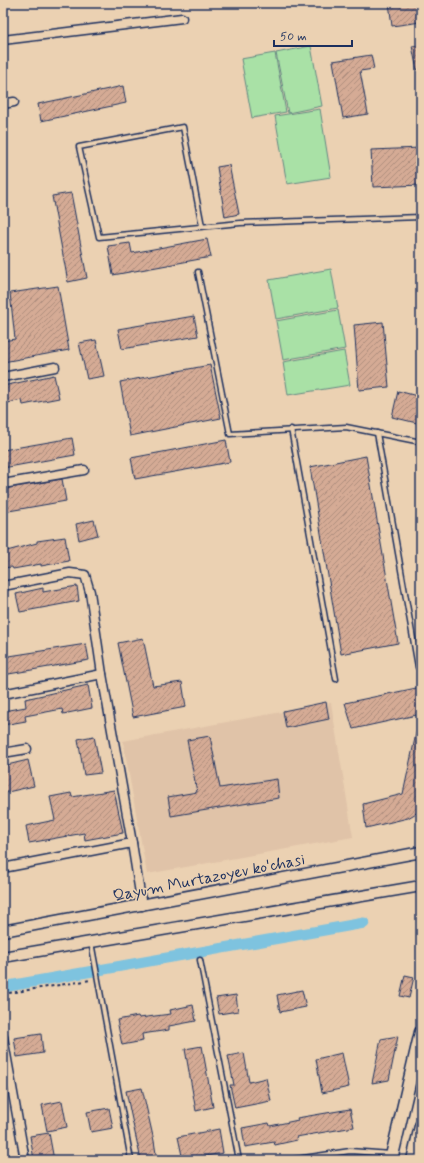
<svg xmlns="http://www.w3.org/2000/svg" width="424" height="1163" font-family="Mynerve,sans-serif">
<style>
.built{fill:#e0c3a8}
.pitch{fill:#a9e1a6;stroke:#628882}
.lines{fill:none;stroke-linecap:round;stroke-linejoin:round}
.canal{stroke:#7ec3df;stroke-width:11}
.building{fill:url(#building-hatch);stroke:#1b2f5e}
.service-casing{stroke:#1b2f5e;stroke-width:7}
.minor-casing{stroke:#1b2f5e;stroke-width:11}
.tertiary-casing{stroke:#1b2f5e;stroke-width:13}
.secondary-casing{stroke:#1b2f5e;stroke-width:15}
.path{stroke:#1b2f5e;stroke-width:2;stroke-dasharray:3 3;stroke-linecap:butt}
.service{stroke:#ebd1b2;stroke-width:4}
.minor{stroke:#ebd1b2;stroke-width:8}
.tertiary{stroke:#ebd1b2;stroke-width:10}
.secondary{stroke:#ebd1b2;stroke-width:12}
.labels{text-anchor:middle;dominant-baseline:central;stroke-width:3.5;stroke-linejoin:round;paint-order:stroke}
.street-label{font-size:16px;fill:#1b2f5e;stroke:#ebd1b2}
</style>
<defs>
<pattern id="building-hatch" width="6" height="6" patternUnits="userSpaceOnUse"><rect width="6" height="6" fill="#d5ab95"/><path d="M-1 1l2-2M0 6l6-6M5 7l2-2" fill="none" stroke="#ac8c7d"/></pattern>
</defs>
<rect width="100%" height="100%" fill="#ebd1b2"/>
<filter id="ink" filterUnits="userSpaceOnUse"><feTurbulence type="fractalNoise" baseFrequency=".025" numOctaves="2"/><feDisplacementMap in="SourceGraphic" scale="8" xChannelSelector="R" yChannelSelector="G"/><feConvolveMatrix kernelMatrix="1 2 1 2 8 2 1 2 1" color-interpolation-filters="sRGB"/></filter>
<g filter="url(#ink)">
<path class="built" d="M331,703L353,837L147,874L123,741Z"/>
<g class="pitch">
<path d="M311,46L322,106L288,113L276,53Z"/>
<path d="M275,53L286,112L252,118L241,59Z"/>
<path d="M320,109L331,177L287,184L275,116Z"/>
<path d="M331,269L338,308L276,319L269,280Z"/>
<path d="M338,310L345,349L283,360L276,321Z"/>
<path d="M344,351L350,385L288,395L283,362Z"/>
</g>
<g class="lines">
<path class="canal" d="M3,987L364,923"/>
</g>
<g class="building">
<path d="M389,3H421V22L392,26Z"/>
<path d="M421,45V69L417,70L412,46Z"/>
<path d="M371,55L374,69L360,71L368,114L343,118L333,61Z"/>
<path d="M123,86L126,103L41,121L38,104Z"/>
<path d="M421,148V185L373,187L371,150Z"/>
<path d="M229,165L239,214L225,217L217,167Z"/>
<path d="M71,193L87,278L68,282L52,196Z"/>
<path d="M207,239L211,257L113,275L108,246L130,243L132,253Z"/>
<path d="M58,286L69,350L3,362V341L15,339L10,293Z"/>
<path d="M194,316L198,336L122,349L118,329Z"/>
<path d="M383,322L389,387L359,390L354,325Z"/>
<path d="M96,340L104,376L87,379L79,343Z"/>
<path d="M210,365L221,418L130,436L120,382Z"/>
<path d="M54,375L59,398L23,405L22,400L3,404V386Z"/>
<path d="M398,391L421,397V424L392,417Z"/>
<path d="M72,438L75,455L3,468V450Z"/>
<path d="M226,440L230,462L135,479L131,458Z"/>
<path d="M366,456L398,643L341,654L310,467Z"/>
<path d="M62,479L66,501L3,512V489Z"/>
<path d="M94,520L98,535L79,540L76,524Z"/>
<path d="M65,537L69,561L41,566V564L13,569L12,567L3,568V552L37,543V541Z"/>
<path d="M77,586L79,601L20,612L16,594L43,588V592Z"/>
<path d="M143,638L153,686L182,682L186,707L133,717L118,643Z"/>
<path d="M86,644L89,660L3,675V657Z"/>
<path d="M88,685L92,708L63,714L62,709L25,716L26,721L3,725V711L26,707L25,699Z"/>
<path d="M421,687V714L353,729L345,703Z"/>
<path d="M326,702L329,719L286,728L283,711Z"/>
<path d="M417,729H421V805L418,812L408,818L366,828L363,804L403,794Z"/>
<path d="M94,736L101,773L84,775L78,739Z"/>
<path d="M210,736L220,788L277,779L279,798L171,816L168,797L197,792L187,740Z"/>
<path d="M28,760L34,786L3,793V766Z"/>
<path d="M114,790L123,833L85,840L84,833L29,843L26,826L55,820L50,797L71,793L72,797Z"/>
<path d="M405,975L414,977L409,998L400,996Z"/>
<path d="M302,990L306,1007L280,1012L277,995Z"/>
<path d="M236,995L238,1011L219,1014L216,998Z"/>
<path d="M193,1005L196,1021L169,1026V1030L142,1034L143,1041L122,1045L117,1020L138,1016L139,1018L171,1014L170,1010Z"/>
<path d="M41,1034L43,1053L17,1057L14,1038Z"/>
<path d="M398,1036L389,1080L372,1083L381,1039Z"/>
<path d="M202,1046L213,1107L196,1111L185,1049Z"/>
<path d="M244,1053L249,1082L266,1078L271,1101L235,1108L230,1085H234L228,1056Z"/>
<path d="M342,1053L349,1087L322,1093L316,1059Z"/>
<path d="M142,1088L154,1141L157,1160H141L131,1115L126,1091Z"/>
<path d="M62,1101L67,1127L47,1131L42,1105Z"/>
<path d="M109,1108L113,1128L91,1132L87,1112Z"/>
<path d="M350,1109L354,1127L296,1137L297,1140L275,1145L274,1142L245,1147L242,1128L269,1123L270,1126L298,1120L297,1118Z"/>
<path d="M219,1129L223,1153L183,1160L178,1137Z"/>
<path d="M49,1133L54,1160H34L30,1136Z"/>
</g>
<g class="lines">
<g class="service-casing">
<g id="service">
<path d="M202,226L183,127L79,147L99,237L240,223L421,217"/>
<path d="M198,272L230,434L346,427L421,442"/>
<path d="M291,429L336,679"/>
<path d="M377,433L418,667"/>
<path d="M91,942L131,1160"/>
<path d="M200,960L239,1160"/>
<path d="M290,1160L350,1151L391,1154"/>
</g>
</g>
<g class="minor-casing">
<g id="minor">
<path d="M3,40L182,18"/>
<path d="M3,104L14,102"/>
<path d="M3,377L55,367"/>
<path d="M3,484L84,470"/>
<path d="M3,586L70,573L85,575L90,592L102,674"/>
<path d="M3,694L102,674L132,843L142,906"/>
<path d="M3,753L27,749"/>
<path d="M3,868L132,843"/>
<path d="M3,1037L25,1160"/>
</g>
</g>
<g class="tertiary-casing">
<g id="tertiary">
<path d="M3,931L421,852"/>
<path d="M3,957L421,886"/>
</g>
</g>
<g class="secondary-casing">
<g id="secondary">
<path d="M391,1160L421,1032"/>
<path d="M413,1160L421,1126"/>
</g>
</g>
<path class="path" d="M3,994L91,980"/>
<use href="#service" class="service"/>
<use href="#minor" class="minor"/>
<use href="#tertiary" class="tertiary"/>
<use href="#secondary" class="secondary"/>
</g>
</g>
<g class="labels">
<g class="street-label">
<text transform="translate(209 878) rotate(-11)">Qayum Murtazoyev ko'chasi</text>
</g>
</g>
<rect width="424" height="1163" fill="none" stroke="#ebd1b2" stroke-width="16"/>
<rect x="8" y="8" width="408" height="1147" fill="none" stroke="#1b2f5e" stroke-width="1.5" filter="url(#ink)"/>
<path d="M274 40v6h78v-6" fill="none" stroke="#1b2f5e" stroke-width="2"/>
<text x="280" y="40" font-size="12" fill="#1b2f5e" stroke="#ebd1b2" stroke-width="3" paint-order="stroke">50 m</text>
</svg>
